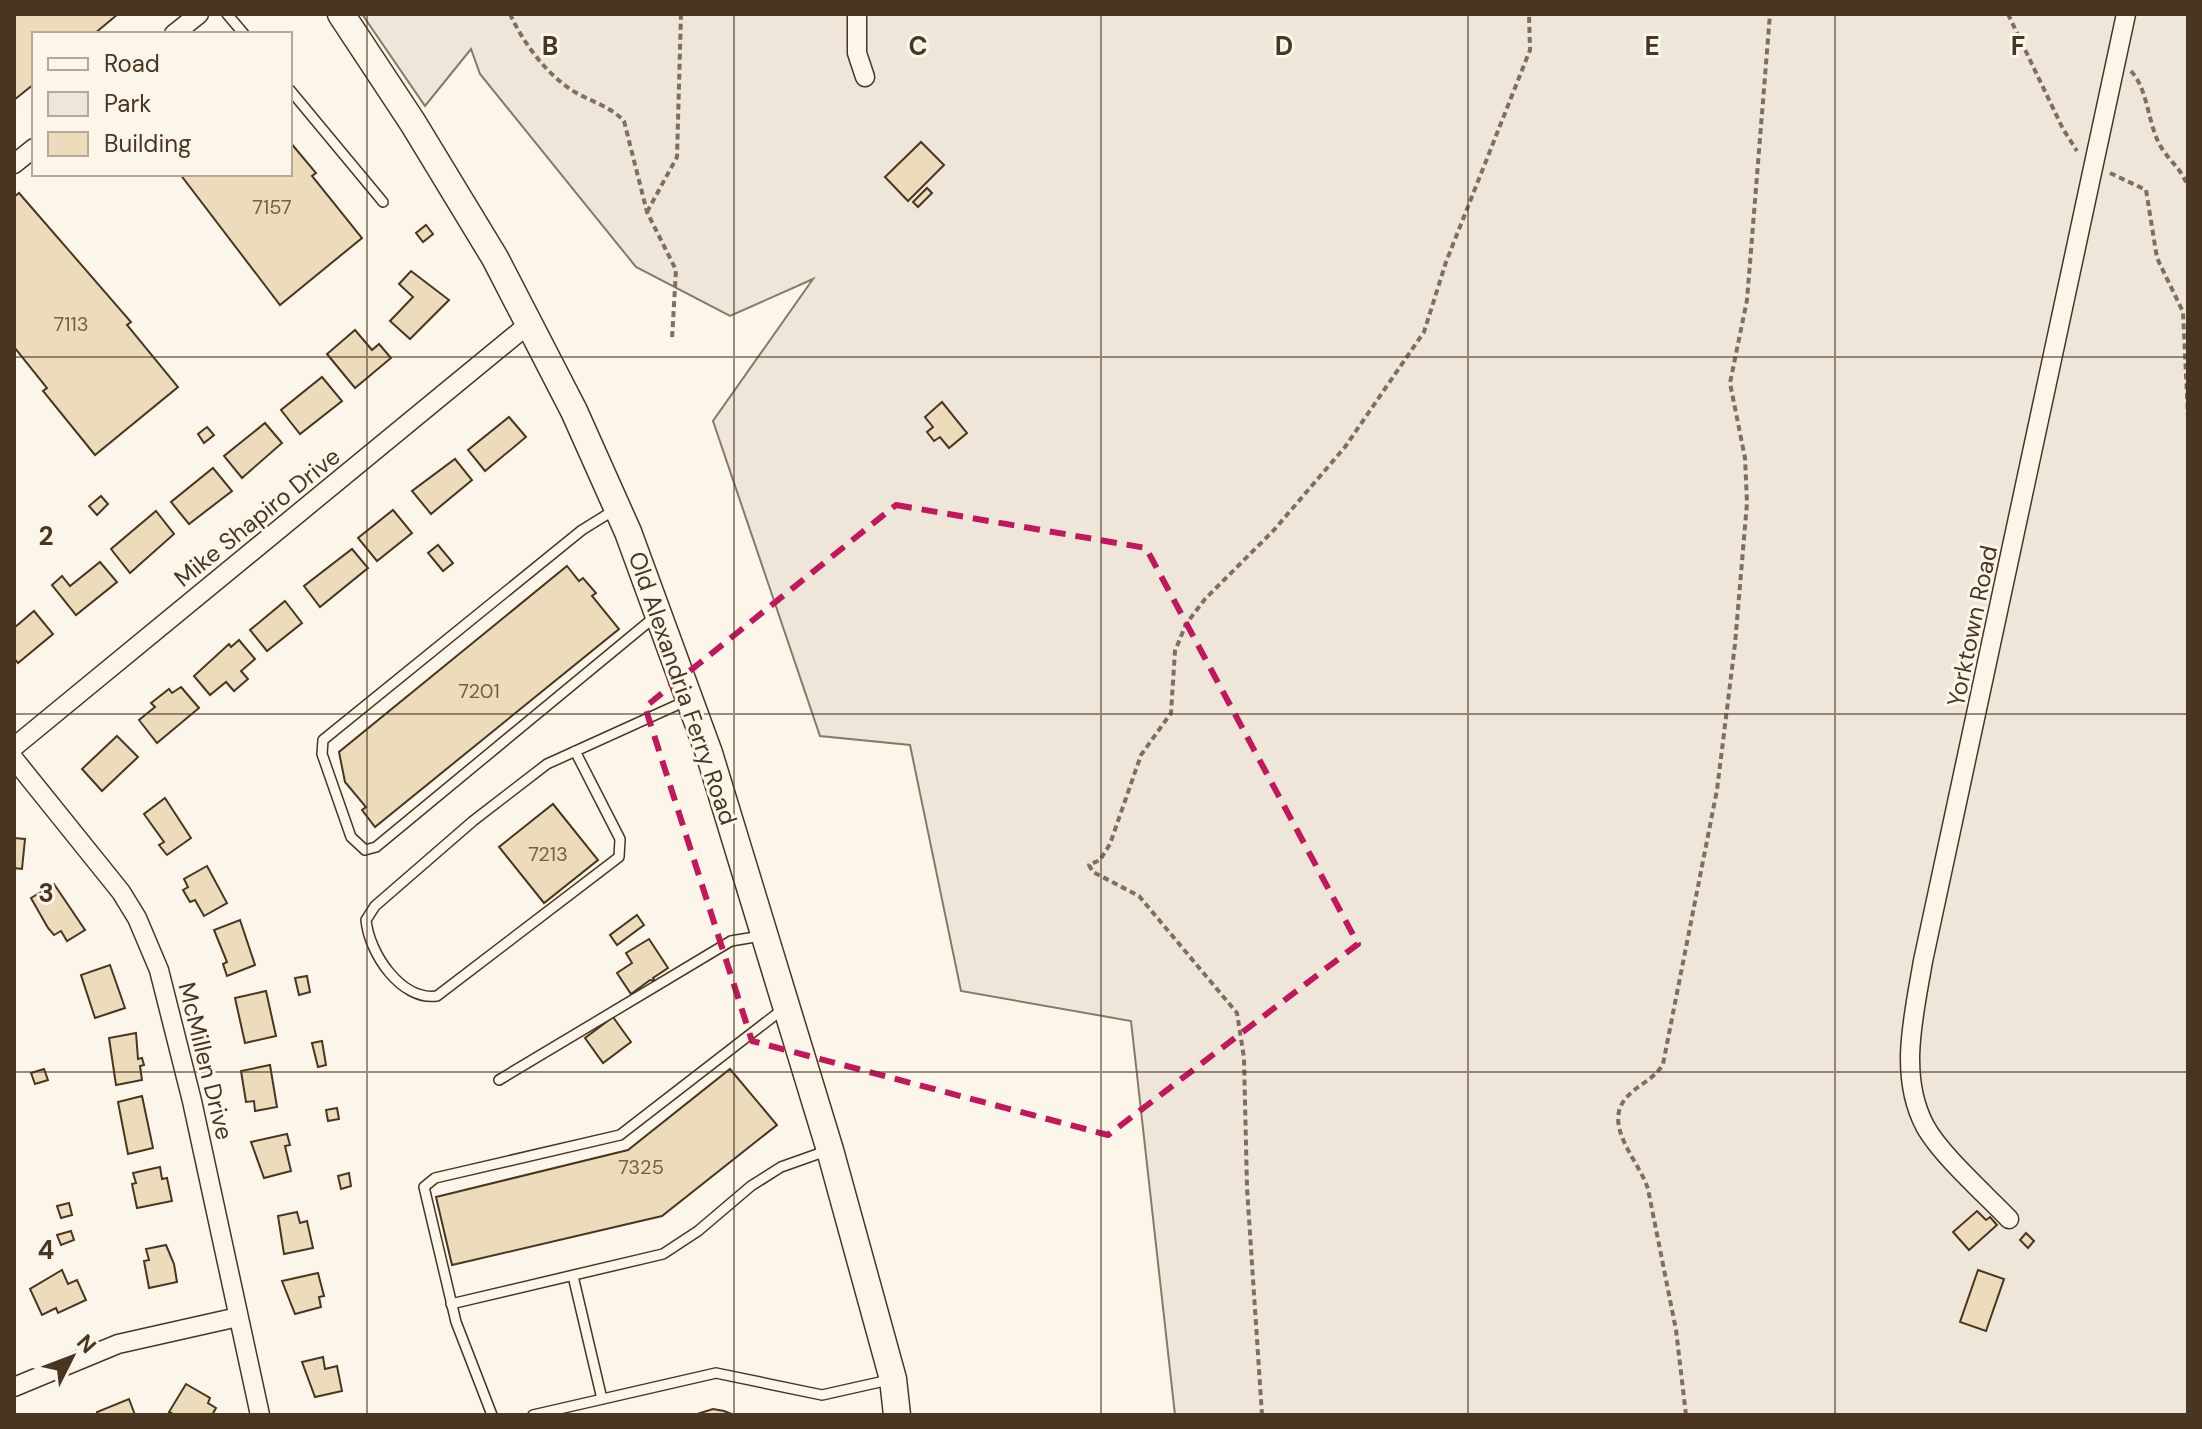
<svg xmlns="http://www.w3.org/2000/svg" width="2202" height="1429" font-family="'DM Sans',sans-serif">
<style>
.green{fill:#ede6d9;stroke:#887966;stroke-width:2}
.building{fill:#ecdcbc;stroke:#4a3520;stroke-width:2}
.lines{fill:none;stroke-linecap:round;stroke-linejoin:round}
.lane-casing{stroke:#4a3520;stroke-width:12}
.street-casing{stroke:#4a3520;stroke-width:21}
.secondary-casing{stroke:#4a3520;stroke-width:29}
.path{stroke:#7f6f5c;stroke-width:4;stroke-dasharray:6 4;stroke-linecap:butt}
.lane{stroke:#fbf6e9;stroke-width:9}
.street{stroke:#fbf6e9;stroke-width:18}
.secondary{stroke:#fbf6e9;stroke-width:26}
.marked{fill:none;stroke:#c2185b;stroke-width:6;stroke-dasharray:16 10;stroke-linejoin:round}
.grid{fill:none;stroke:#4a3520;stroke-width:2;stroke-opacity:0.55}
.labels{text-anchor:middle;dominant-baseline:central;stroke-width:6;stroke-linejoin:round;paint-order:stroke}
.number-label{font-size:20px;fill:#725f47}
.street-label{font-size:24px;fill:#4a3520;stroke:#fbf6e9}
.grid-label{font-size:26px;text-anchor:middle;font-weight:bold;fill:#4a3520;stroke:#fbf6e9;stroke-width:6;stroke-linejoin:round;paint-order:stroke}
</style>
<rect width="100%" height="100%" fill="#fbf6e9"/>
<path class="green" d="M362,14H2188V1415H1175L1131,1021L961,991L910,745L820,736L713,421L813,279L730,316L636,267L480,74L471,49L425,106Z"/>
<g class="building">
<path d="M14,14H118L94,34H34V84L14,100Z"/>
<path d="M290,142L316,173L312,176L362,238L280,305L180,174H290Z"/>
<path d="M921,142L944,165L908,201L885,177Z"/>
<path d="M927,188L932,193L918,207L913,202Z"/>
<path d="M19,193L131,322L127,325L178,387L95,455L43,391L47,388L14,347V197Z"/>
<path d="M426,225L433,234L423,242L416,233Z"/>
<path d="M411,271L449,300L410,339L390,321L413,297L399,284Z"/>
<path d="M355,330L372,350L379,344L391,358L355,388L327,354Z"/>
<path d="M322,377L342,401L300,434L281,410Z"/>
<path d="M942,402L967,433L949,448L940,437L934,441L927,432L933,427L925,417Z"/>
<path d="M509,417L526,437L485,471L468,450Z"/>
<path d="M265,423L282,443L242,478L224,456Z"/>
<path d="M207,427L214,435L204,443L198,434Z"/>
<path d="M455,459L472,480L431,514L412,491Z"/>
<path d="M213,468L232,491L189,524L171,502Z"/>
<path d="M101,496L108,504L97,515L89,506Z"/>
<path d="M393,510L412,533L377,561L358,538Z"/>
<path d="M156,511L174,534L130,573L111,549Z"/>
<path d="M438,545L453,563L443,571L428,553Z"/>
<path d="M352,549L368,568L320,607L304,586Z"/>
<path d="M100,562L117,582L76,615L52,585L62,576L70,586Z"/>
<path d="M567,566L579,581L583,578L596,593L592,596L619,629L375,827L362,810L366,807L345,782L339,752Z"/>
<path d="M285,601L302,623L267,651L250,630Z"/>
<path d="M34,611L53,634L18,663L14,658V628Z"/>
<path d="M239,640L255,659L241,671L248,679L234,691L226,682L210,695L194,676L229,644L231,647Z"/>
<path d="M181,687L199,708L157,743L139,720L155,707L151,703L169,689L172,693Z"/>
<path d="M117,736L138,757L102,791L82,769Z"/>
<path d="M165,798L191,838L167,855L159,845L164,842L144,814Z"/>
<path d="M553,804L598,860L544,903L499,847Z"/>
<path d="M14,838L25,839L22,869L14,868Z"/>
<path d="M207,866L227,903L204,916L195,900L190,902L183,890L188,887L184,879Z"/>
<path d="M54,884L85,930L67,941L61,931L54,935L48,928L31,898Z"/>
<path d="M637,915L644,925L617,945L610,935Z"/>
<path d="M240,920L255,965L227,976L223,964L227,962L214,930Z"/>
<path d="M649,939L668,968L653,978L655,981L650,980L631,994L617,973L632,963L626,953Z"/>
<path d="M110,965L125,1008L95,1018L81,975Z"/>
<path d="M307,976L310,992L299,995L295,978Z"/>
<path d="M266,991L276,1036L245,1043L235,998Z"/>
<path d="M613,1017L631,1042L603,1063L585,1038Z"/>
<path d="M136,1033L138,1059L142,1058L144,1065L140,1066L142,1080L116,1085L109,1038Z"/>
<path d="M322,1041L326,1065L318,1067L312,1043Z"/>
<path d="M270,1065L277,1107L255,1111L254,1101L246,1102L241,1071Z"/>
<path d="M44,1069L48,1080L35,1084L31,1073Z"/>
<path d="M730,1069L777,1125L662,1216L452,1265L436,1197L628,1150Z"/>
<path d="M142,1096L153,1148L128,1154L118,1102Z"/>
<path d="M337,1108L339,1119L328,1121L326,1110Z"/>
<path d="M287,1134L290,1145L285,1146L291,1171L264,1178L251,1142Z"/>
<path d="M160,1167L162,1179L167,1178L172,1201L137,1208L132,1184L136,1183L133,1173Z"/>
<path d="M349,1173L351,1186L341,1189L338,1176Z"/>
<path d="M69,1203L72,1215L61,1218L57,1206Z"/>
<path d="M1977,1211L1986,1220L1990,1217L1997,1225L1969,1250L1953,1232Z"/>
<path d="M297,1212L300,1223L307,1221L313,1248L284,1254L278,1216Z"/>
<path d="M71,1231L74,1240L61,1245L57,1235Z"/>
<path d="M2026,1233L2034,1241L2028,1248L2020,1240Z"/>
<path d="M166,1245L174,1264L177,1282L149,1288L144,1261L149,1260L146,1249Z"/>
<path d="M62,1270L68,1284L77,1280L86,1300L58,1313L56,1308L42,1315L30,1289Z"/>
<path d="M1978,1270L2004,1279L1986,1331L1960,1322Z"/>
<path d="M318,1273L324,1296L319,1297L321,1307L295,1314L282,1281Z"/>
<path d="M323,1357L325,1369L337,1366L342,1391L315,1397L302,1362Z"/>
<path d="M186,1384L210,1398L208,1403L216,1408L212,1415H175L169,1412Z"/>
<path d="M129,1399L135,1415H98L97,1412Z"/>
<path d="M713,1409L724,1411L734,1415H694Z"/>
</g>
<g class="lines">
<g class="lane-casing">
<g id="lane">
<path d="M227,14L244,34"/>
<path d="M290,90L383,202"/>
<path d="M616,509L582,530L323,740L322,754L351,837L365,850L376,847L657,615"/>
<path d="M575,751L620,839L619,857L437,996C401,1001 369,953 366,920L375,906L473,821L547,764L688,700"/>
<path d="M499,1080L731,941L761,936"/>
<path d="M573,1276L602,1399"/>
<path d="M451,1304L663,1254L698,1231L751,1186L781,1167L826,1151"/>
<path d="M492,1415L456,1322L424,1187L435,1178L620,1135L783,1009"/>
<path d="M533,1415L716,1373L822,1395L889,1380"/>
</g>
</g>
<g class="street-casing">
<g id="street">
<path d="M857,14V53L865,77"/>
<path d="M174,34L199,14"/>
<path d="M14,164L34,148"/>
<path d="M14,747L530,323"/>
<path d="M14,759L121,892L137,918L159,970L192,1101L260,1415"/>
<path d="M2009,1219C1985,1194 1940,1154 1925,1126C1898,1075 1914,1015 1923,961L2126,14"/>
<path d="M14,1387L118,1344L238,1317"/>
</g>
</g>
<g class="secondary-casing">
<path id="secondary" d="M341,14L413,123L495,258L574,411L628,532L709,753L830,1150L893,1379L897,1415"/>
</g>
<g class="path">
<path d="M510,14C523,42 544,71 570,89C588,101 609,105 624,121L647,212L676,270L672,339"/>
<path d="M2008,14L2063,129L2077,151"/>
<path d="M2131,71C2149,91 2147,123 2161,147C2170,162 2183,170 2188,188"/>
<path d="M2110,173L2146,190L2157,258L2183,312L2188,416"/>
<path d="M647,212L677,157L681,14"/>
<path d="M1262,1415L1247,1188L1244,1058L1237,1013L1139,896L1093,872L1089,865L1100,860L1110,844L1141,755L1171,713L1175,651L1186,624L1205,599L1274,530L1345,447L1424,332L1446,262L1530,50L1529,14"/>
<path d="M1686,1415L1676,1330L1648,1189C1640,1162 1602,1126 1626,1098C1638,1084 1654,1080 1663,1064L1717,790L1735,644L1747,503L1745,458L1730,383L1747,300L1770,14"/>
</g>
<use href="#lane" class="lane"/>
<use href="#street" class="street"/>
<use href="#secondary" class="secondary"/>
</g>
<path class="marked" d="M896,505L1146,548L1358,944L1108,1135L752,1041L645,707Z"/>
<path class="grid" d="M367,14V1415M734,14V1415M1101,14V1415M1468,14V1415M1835,14V1415M14,357H2188M14,714H2188M14,1072H2188"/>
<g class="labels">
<g class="number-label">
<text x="272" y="207">7157</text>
<text x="71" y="324">7113</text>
<text x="479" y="691">7201</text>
<text x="548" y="854">7213</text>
<text x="641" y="1167">7325</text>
</g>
<g class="street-label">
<text transform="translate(257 517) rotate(-39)">Mike Shapiro Drive</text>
<text transform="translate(1972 626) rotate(-78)">Yorktown Road</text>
<text transform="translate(683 688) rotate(71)">Old Alexandria Ferry Road</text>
<text transform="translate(206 1061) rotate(76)">McMillen Drive</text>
</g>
</g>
<g class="grid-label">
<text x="550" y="55">B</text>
<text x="918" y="55">C</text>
<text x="1284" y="55">D</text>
<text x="1652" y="55">E</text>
<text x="2018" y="55">F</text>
<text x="46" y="545">2</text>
<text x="46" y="902">3</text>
<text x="46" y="1259">4</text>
</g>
<rect width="2202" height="1429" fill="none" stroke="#4a3520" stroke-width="32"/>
<rect x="32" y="32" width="260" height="144" fill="#fbf6e9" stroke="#b4a999" stroke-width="2"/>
<rect x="48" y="58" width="40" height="12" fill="#fbf6e9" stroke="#b4a999" stroke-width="2"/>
<text x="104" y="72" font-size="24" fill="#4a3520">Road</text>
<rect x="48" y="92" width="40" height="24" fill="#ede6d9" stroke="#b4a999" stroke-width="2"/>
<text x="104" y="112" font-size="24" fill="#4a3520">Park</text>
<rect x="48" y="132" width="40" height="24" fill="#ecdcbc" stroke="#b4a999" stroke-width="2"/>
<text x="104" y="152" font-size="24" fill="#4a3520">Building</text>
<g transform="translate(72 1357) rotate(48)" stroke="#fbf6e9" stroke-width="6" paint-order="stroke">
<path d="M0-6L14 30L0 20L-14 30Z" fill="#4a3520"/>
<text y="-12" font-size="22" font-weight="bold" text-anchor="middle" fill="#4a3520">N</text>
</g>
</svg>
